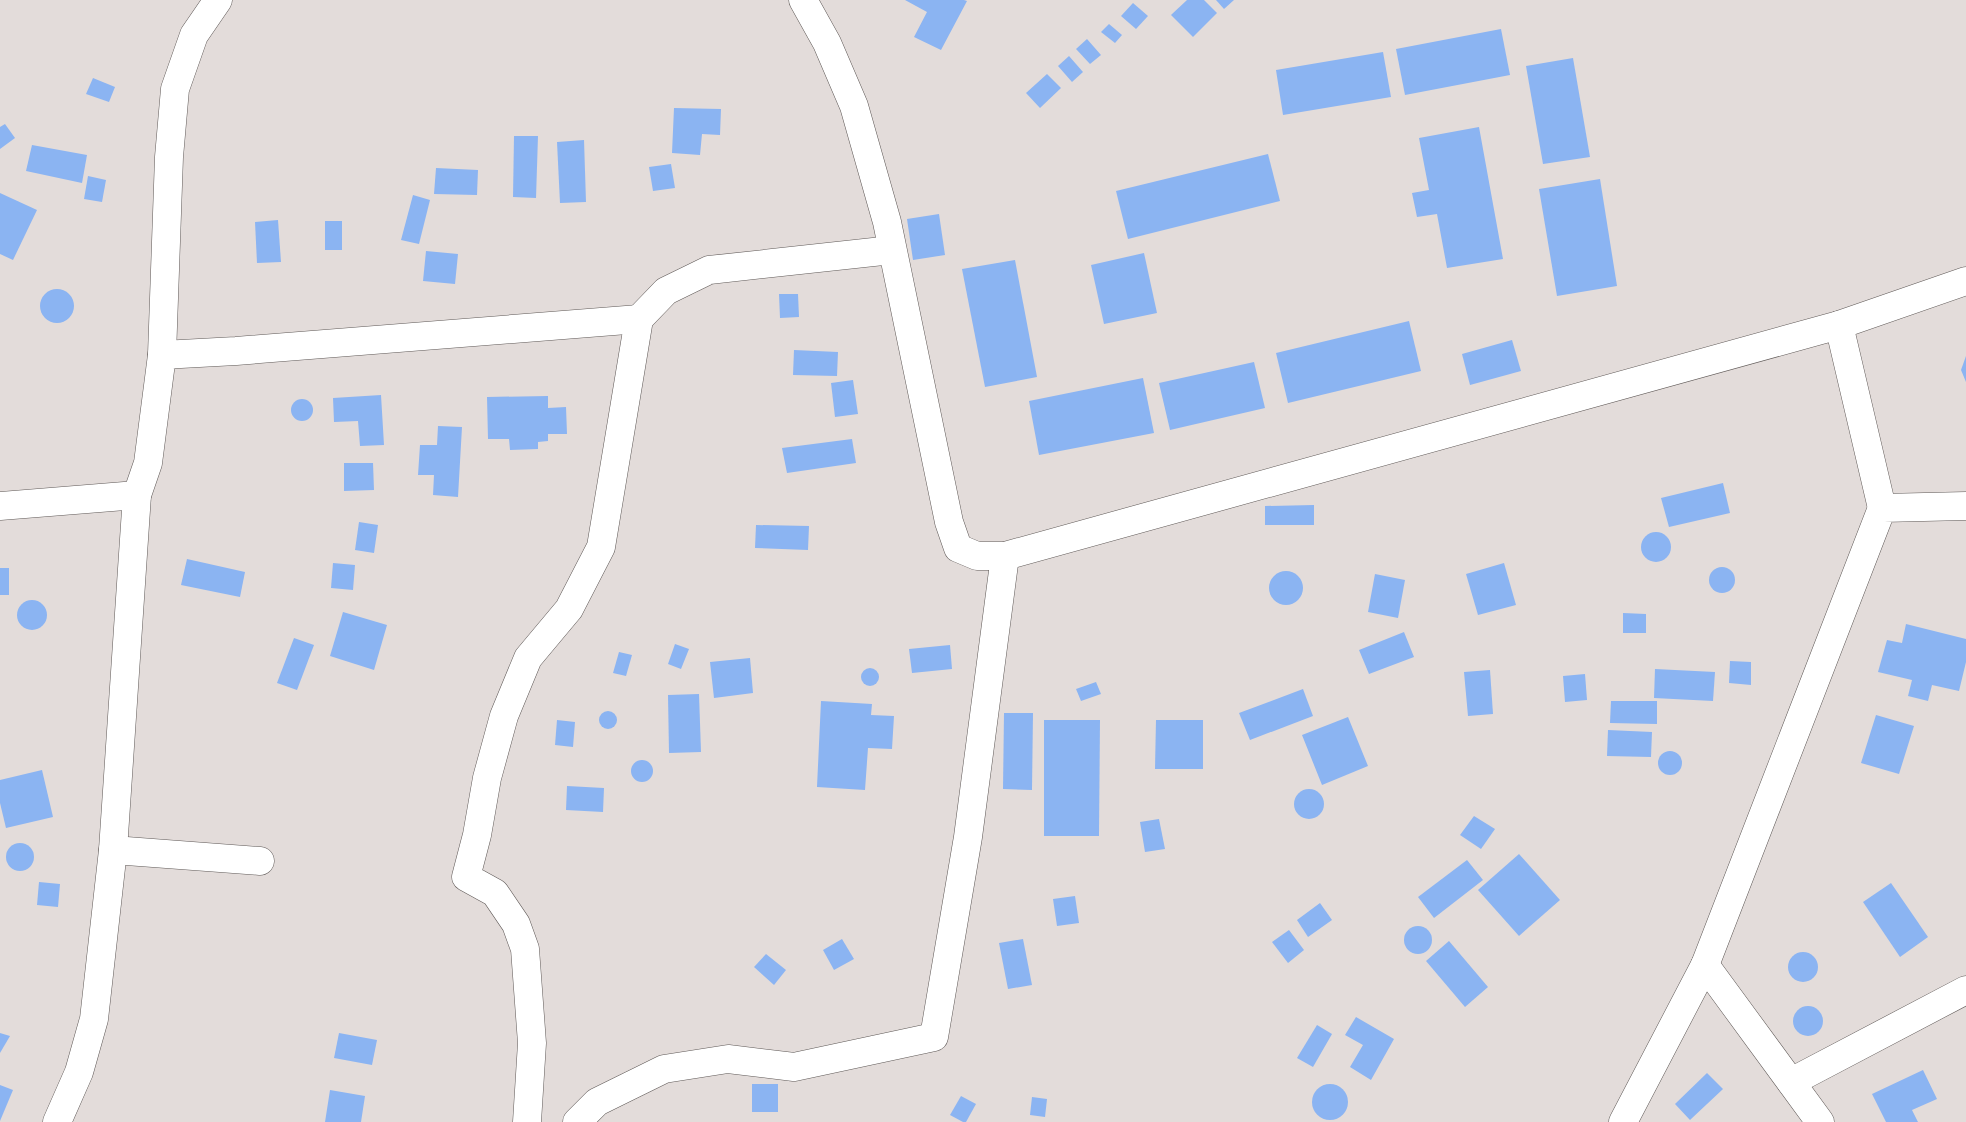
<svg xmlns="http://www.w3.org/2000/svg" width="1966" height="1122" font-family="'Zilla Slab',serif">
<style>
.building{fill:#8bb4f2}
.lines{fill:none;stroke-linecap:round;stroke-linejoin:round}
.minor-casing{stroke:#5f5957;stroke-width:29}
.minor{stroke:#fff;stroke-width:28}
</style>
<rect width="100%" height="100%" fill="#e3dcda"/>
<g class="building">
<path d="M905,0H964L967,1L941,50L914,37L927,12Z"/>
<path d="M1187,0H1204L1217,13L1193,37L1171,15Z"/>
<path d="M1216,0H1234L1224,9Z"/>
<path d="M1133,3L1148,16L1136,29L1121,16Z"/>
<path d="M1109,24L1122,35L1115,43L1101,32Z"/>
<path d="M1501,29L1510,75L1405,95L1396,49Z"/>
<path d="M1087,39L1101,55L1090,64L1076,49Z"/>
<path d="M1383,52L1391,97L1283,115L1276,70Z"/>
<path d="M1069,56L1083,72L1072,82L1058,66Z"/>
<path d="M1573,58L1590,157L1543,164L1526,66Z"/>
<path d="M1047,74L1061,88L1040,108L1026,93Z"/>
<path d="M93,78L115,87L109,102L86,94Z"/>
<path d="M674,108L721,109L720,135L702,134L700,155L672,153Z"/>
<path d="M5,124L15,138L0,149V127Z"/>
<path d="M1479,127L1503,259L1447,268L1437,214L1417,217L1412,193L1429,190L1419,138Z"/>
<path d="M514,136H538L536,198L513,197Z"/>
<path d="M584,140L586,202L560,203L557,142Z"/>
<path d="M32,145L87,155L82,183L26,171Z"/>
<path d="M1268,154L1280,201L1128,239L1116,191Z"/>
<path d="M671,164L675,188L653,191L649,167Z"/>
<path d="M436,168L478,170L477,195L434,194Z"/>
<path d="M88,176L106,180L102,202L84,199Z"/>
<path d="M1600,179L1617,286L1557,296L1539,189Z"/>
<path d="M0,193L37,210L13,260L0,254Z"/>
<path d="M413,195L430,200L419,244L401,240Z"/>
<path d="M939,214L945,255L913,260L907,219Z"/>
<path d="M278,220L281,262L257,263L255,222Z"/>
<rect x="325" y="221" width="17" height="29"/>
<path d="M426,251L458,254L455,284L423,281Z"/>
<path d="M1144,253L1157,313L1104,324L1091,265Z"/>
<path d="M1015,260L1037,377L985,387L962,269Z"/>
<circle cx="57" cy="306" r="17"/>
<path d="M779,294H798L799,317L780,318Z"/>
<path d="M1409,321L1421,371L1288,403L1276,353Z"/>
<path d="M1512,340L1521,371L1470,385L1462,354Z"/>
<path d="M794,350L838,352L837,376L793,375Z"/>
<path d="M1966,356V382L1961,370Z"/>
<path d="M1254,362L1265,408L1170,430L1159,383Z"/>
<path d="M1143,378L1154,433L1039,455L1029,401Z"/>
<path d="M853,380L858,414L835,417L831,383Z"/>
<path d="M381,395L384,445L360,446L358,421L334,422L333,398Z"/>
<path d="M548,396V408L566,407L567,434H548V441L538,442V449L510,450L509,439H488L487,397Z"/>
<circle cx="302" cy="410" r="11"/>
<path d="M438,426L462,427L458,497L433,495L434,475H418L420,445H437Z"/>
<path d="M852,439L856,463L787,473L782,448Z"/>
<path d="M344,463H373L374,490L344,491Z"/>
<path d="M1723,483L1730,513L1669,527L1661,498Z"/>
<path d="M1314,505V525H1265V506Z"/>
<path d="M359,522L378,525L374,553L355,550Z"/>
<path d="M756,525L809,526L808,550L755,548Z"/>
<circle cx="1656" cy="547" r="15"/>
<path d="M187,559L245,572L240,597L181,585Z"/>
<path d="M333,563L355,565L353,590L331,588Z"/>
<path d="M1504,563L1516,605L1478,615L1466,574Z"/>
<circle cx="1722" cy="580" r="13"/>
<rect x="0" y="568" width="9" height="27"/>
<circle cx="1286" cy="588" r="17"/>
<path d="M1375,574L1405,580L1398,618L1368,612Z"/>
<circle cx="32" cy="615" r="15"/>
<path d="M343,612L387,625L374,670L330,656Z"/>
<path d="M1623,613L1646,614V633H1623Z"/>
<path d="M1906,624L1966,639V662L1959,691L1932,685L1928,701L1908,696L1912,680L1878,672L1887,640L1902,643Z"/>
<path d="M1404,632L1414,657L1369,674L1359,650Z"/>
<path d="M294,638L314,645L297,690L277,683Z"/>
<path d="M675,644L689,649L681,669L668,664Z"/>
<path d="M950,645L952,669L912,673L909,649Z"/>
<path d="M619,652L632,655L626,676L613,673Z"/>
<path d="M750,658L753,693L714,698L710,662Z"/>
<path d="M1730,661L1751,662V685L1729,683Z"/>
<circle cx="870" cy="677" r="9"/>
<path d="M1655,669L1715,672L1713,701L1654,698Z"/>
<path d="M1490,670L1493,714L1468,716L1464,672Z"/>
<path d="M1585,674L1587,700L1565,702L1563,676Z"/>
<path d="M1096,682L1101,694L1081,701L1076,689Z"/>
<path d="M1303,689L1313,716L1250,740L1239,713Z"/>
<path d="M699,694L701,752L669,753L668,695Z"/>
<path d="M821,701L872,704L871,715L894,716L892,749L868,748L865,790L817,787Z"/>
<path d="M1611,701H1657V724L1610,723Z"/>
<circle cx="608" cy="720" r="9"/>
<path d="M1004,713H1033L1032,790L1003,789Z"/>
<path d="M1876,715L1914,726L1899,774L1861,763Z"/>
<path d="M1348,717L1368,766L1322,785L1302,735Z"/>
<path d="M557,720L575,722L573,747L555,745Z"/>
<path d="M1044,720H1100L1099,836H1044Z"/>
<path d="M1156,720H1203V769H1155Z"/>
<path d="M1608,730L1652,732L1651,757L1607,756Z"/>
<circle cx="1670" cy="763" r="12"/>
<circle cx="642" cy="771" r="11"/>
<path d="M42,770L53,817L6,828L0,803V780Z"/>
<path d="M567,786L604,788L603,812L566,810Z"/>
<circle cx="1309" cy="804" r="15"/>
<path d="M1474,816L1495,829L1481,849L1460,835Z"/>
<path d="M1159,819L1165,849L1145,852L1140,822Z"/>
<circle cx="20" cy="857" r="14"/>
<path d="M1519,854L1560,900L1519,936L1478,890Z"/>
<path d="M1467,860L1483,880L1434,918L1418,897Z"/>
<path d="M39,882L60,884L58,907L37,905Z"/>
<path d="M1891,883L1928,937L1900,957L1863,902Z"/>
<path d="M1075,896L1079,923L1057,926L1053,899Z"/>
<path d="M1320,903L1332,920L1308,937L1297,920Z"/>
<circle cx="1418" cy="940" r="14"/>
<path d="M1289,930L1304,950L1288,963L1272,942Z"/>
<path d="M842,939L854,959L834,970L823,950Z"/>
<path d="M1023,939L1032,985L1008,989L999,943Z"/>
<path d="M1449,941L1488,987L1465,1007L1426,961Z"/>
<circle cx="1803" cy="967" r="15"/>
<path d="M766,954L786,970L774,985L754,967Z"/>
<circle cx="1808" cy="1021" r="15"/>
<path d="M1356,1017L1394,1039L1371,1080L1350,1067L1363,1045L1345,1035Z"/>
<path d="M1317,1025L1332,1034L1313,1067L1297,1058Z"/>
<path d="M0,1033L10,1036L0,1053Z"/>
<path d="M339,1033L377,1040L372,1065L334,1058Z"/>
<path d="M1923,1070L1937,1099L1912,1110L1918,1122H1886L1872,1094Z"/>
<path d="M1707,1073L1723,1089L1690,1120L1675,1104Z"/>
<rect x="752" y="1084" width="26" height="28"/>
<circle cx="1330" cy="1102" r="18"/>
<path d="M0,1085L13,1090L0,1121Z"/>
<path d="M330,1090L365,1096L361,1122H325Z"/>
<path d="M961,1096L976,1104L966,1122H963L950,1115Z"/>
<path d="M1032,1097L1047,1099L1045,1117L1030,1115Z"/>
</g>
<g class="lines">
<g class="minor-casing">
<g id="minor">
<path d="M803,0L827,43L854,106L887,222L949,522L958,548L977,556H1005L1839,325L1882,508"/>
<path d="M1839,325L1966,281"/>
<path d="M162,355L169,157L175,89L194,35L218,0"/>
<path d="M0,506L137,495"/>
<path d="M113,850L260,861"/>
<path d="M1705,965L1820,1122"/>
<path d="M1791,1082L1966,990"/>
<path d="M57,1122L79,1072L94,1019L113,850L137,495L148,463L162,355L236,351L639,319"/>
<path d="M527,1122L532,1043L525,949L516,924L495,893L466,877L477,835L487,778L504,716L528,658L569,609L601,547L639,319L666,291L709,270L892,250"/>
<path d="M577,1122L597,1102L664,1069L728,1059L794,1067L934,1037L968,837L1005,556"/>
<path d="M1623,1122L1705,965L1882,508L1966,506"/>
</g>
</g>
<use href="#minor" class="minor"/>
</g>
</svg>
